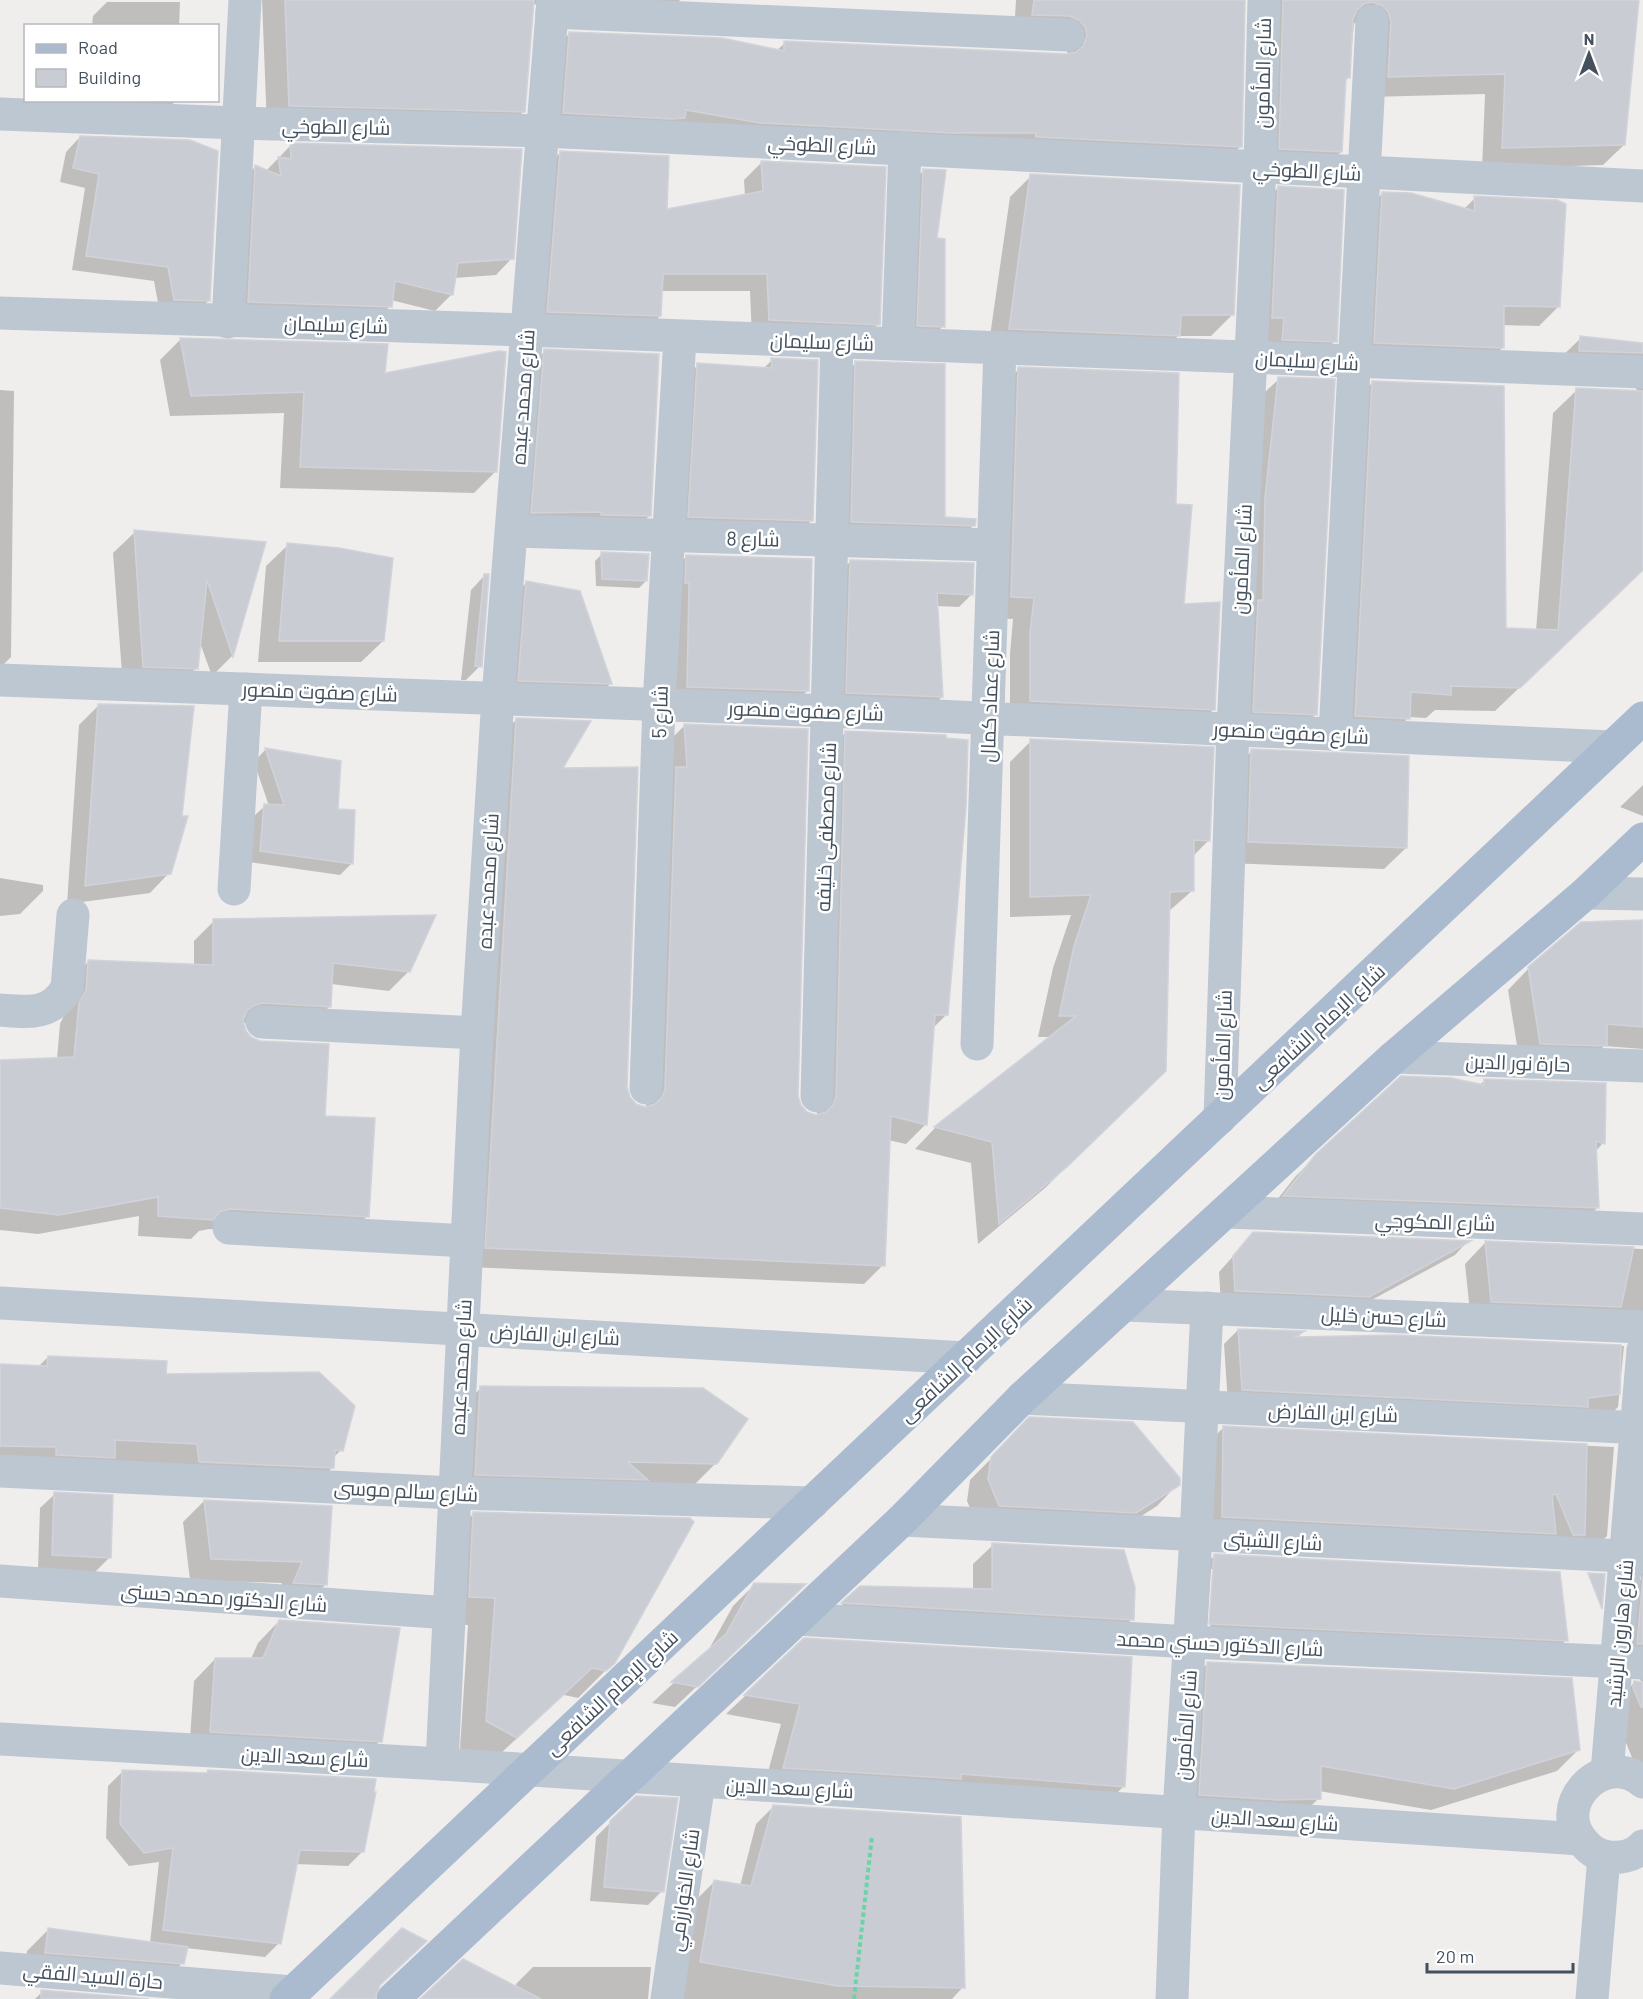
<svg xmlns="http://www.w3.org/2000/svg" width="1643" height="1999" font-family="Barlow,Cairo,sans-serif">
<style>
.shadow{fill:#0003;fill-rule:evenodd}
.building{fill:#c9ccd3;stroke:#d1d3da;stroke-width:1.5}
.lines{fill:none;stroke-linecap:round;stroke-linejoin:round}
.path{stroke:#6bd4a6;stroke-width:4;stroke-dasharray:4.5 3;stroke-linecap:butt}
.minor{stroke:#bcc7d1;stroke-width:33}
.major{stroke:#aabbd0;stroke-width:33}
.labels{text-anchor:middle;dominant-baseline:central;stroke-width:5;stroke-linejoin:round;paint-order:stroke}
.street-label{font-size:20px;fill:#44505d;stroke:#fff}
</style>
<rect width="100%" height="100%" fill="#f0eded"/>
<g class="shadow">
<path d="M262,0H680L659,21L532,4L524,111L501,134L267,127Z"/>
<path d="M1016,0H1244L1240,147L1221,166L544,132L551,52L570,33L776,51L785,43L1068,55L1066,46L1014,33Z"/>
<path d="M1252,0H1637L1624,145L1603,165L1482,169L1485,94L1368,97L1362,26L1354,23L1349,77L1345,81L1341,152L1320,172L1259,169Z"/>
<path d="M107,2H180L179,26H92L93,16Z"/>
<path d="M88,100H176L162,116L87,113Z"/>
<path d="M80,137L209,300L194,315L160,314L154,281L72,270L85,188L60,182L66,152Z"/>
<path d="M291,145L512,258L496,275L454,278L452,294L435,311L391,300L390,306L374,323L232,318L239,183L255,167L266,171Z"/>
<path d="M561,152L665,211L745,196L744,180L762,162L878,324L861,342L752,338L750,291H661L660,316L642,334L530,329L543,170Z"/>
<path d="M924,170L943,326L929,341L904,340L909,185Z"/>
<path d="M1031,176L1233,314L1211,336H1178L1157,357L988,350L1010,197Z"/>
<path d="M1278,188L1335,341L1314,362L1261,360L1257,209Z"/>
<path d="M1383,193L1464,209L1475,198L1558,307L1539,326L1503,325V347L1484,367L1356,362L1363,212Z"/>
<path d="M1581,338L1643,344V569L1495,711L1435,710L1426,718L1409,717L1385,742L1332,740L1349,406L1373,382L1504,630L1536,631L1553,413L1577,390L1637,392L1636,387L1557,361Z"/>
<path d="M181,339L383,374L495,472L474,493L280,488L284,413L170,416L160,360Z"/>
<path d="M545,351L649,516L630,535L513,531L526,370Z"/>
<path d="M772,360L812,520L798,534L676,530L684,378L698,365L763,369Z"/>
<path d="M856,363L943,518L974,525L959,539L837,536L841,377Z"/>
<path d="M1019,369L1174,505L1182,605L1214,709L1192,731L1010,722V654L1013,619L990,618L997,390Z"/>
<path d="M1279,379L1316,714L1301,728L1239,726L1264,393Z"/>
<path d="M0,390L14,391L11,657L0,668Z"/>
<path d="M135,532L265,543L232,656L212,676L199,640L196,668L175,689L123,687L113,553Z"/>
<path d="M288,545L383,641L361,662H258L266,566Z"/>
<path d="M602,554L646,581L639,588L596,586L595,561Z"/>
<path d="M687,556L807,691L794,704L674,700L673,570Z"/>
<path d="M851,561L972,594L959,607L936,606L942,697L929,709L835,705L838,573Z"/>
<path d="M485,575L480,666L466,680H461L471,590Z"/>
<path d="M526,583L610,684L596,698L504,694L512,597Z"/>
<path d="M98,706L181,817L169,873L150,893L67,904L79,725Z"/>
<path d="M516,720L561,770L628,1098L635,1105L646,1109L657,788L665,745L684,726L799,1105L806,1113L817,1116L827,752L846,732L947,1014L933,1028L925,1125L906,1144L888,1140L883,1265L864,1284L467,1267L497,739Z"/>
<path d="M1031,741L1209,840L1192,857L1193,890L1168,912L1164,1070L1045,1188L978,1244L971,1163L915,1149L935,1128L1052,1037H1038L1053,968L1071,915L1010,917V762Z"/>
<path d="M265,750L340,763L337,810L352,863L340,875L249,862L253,817L265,806H269L254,762Z"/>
<path d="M1252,751L1406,848L1384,869L1227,863L1230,772Z"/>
<path d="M1643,785V816L1620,807L1641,787Z"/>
<path d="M0,878L43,885V891L20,914L0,916Z"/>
<path d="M214,921L409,971L389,991L331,984L330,1006L310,1026L242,1023L244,1032L324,1117L367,1216L348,1236L209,1229L199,1231L191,1239L138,1236L139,1216L38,1234L0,1230V1062L57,1059L60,1024L66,1011L69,981L89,961L194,966V941Z"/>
<path d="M1643,921V1049L1604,1046L1584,1067L1520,1064L1508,990L1529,968Z"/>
<path d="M1484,1081L1603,1143L1595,1152L1597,1208L1577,1228L1265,1215L1295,1177L1316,1156L1479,1086Z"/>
<path d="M1254,1233L1467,1242L1455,1255L1353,1310L1221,1305L1219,1272Z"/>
<path d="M1485,1243L1643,1249V1786L1613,1709V1704L1634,1683L1641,1682L1622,1598L1641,1579L1639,1569V1340L1471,1322L1465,1264Z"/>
<path d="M1238,1330L1302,1333L1296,1339L1395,1337L1624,1346L1618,1407L1603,1422L1228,1404L1224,1344Z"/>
<path d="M48,1357L164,1375L341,1450L333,1458L332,1468L312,1488L0,1466V1365L38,1367Z"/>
<path d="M481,1388L716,1463L695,1484L454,1496L459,1409Z"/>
<path d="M1030,1419L1178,1484L1157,1506L1113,1534L978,1527L967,1501L970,1480Z"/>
<path d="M1223,1428L1614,1447L1607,1536L1579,1563L1195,1544L1196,1455Z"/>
<path d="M55,1494L110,1557L95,1572L38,1569L40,1508Z"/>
<path d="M204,1501L330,1507L325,1585L304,1606L273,1604L282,1583L190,1580L183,1522Z"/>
<path d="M473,1514L614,1662L578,1698L564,1695L488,1765L460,1748L468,1625L442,1624L446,1541Z"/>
<path d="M993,1545L1132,1619L1113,1639L824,1622L860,1587L973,1590V1564Z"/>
<path d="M1214,1556L1566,1640L1552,1654L1196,1638L1200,1570ZM1211,1569H1214L1210,1632H1207Z"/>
<path d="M755,1584L783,1605L675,1707L652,1703L708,1651L733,1606Z"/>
<path d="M279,1621L380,1741L359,1762L189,1753L194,1681L215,1659H251L258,1643Z"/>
<path d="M804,1640L1124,1786L1104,1806L764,1787L781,1724L726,1714Z"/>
<path d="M1208,1663L1578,1750L1557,1771L1431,1810L1319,1791V1798L1298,1819L1178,1816L1186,1684Z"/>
<path d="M123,1771L205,1774L208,1771L363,1851L348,1866L295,1864L279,1943L265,1957L186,1948L182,1963L161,1985L25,1974L27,1951L48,1930L150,1943L159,1862L129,1866L106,1838L108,1786Z"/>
<path d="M774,1806L963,1987L952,1999H672L697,1899L714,1882L740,1886L756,1824Z"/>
<path d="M611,1822L662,1891L648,1905L590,1901L596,1837Z"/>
<path d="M533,1967H651L648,1999H519L516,1984Z"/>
<path d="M42,1992L130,1999H35Z"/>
</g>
<g class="building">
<path d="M285,0H534L525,112L289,106Z"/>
<path d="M1034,0H1245L1242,147L1036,137V133H951L760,123L686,110L685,118L671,119L563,113L569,32L722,38L784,51V41L1067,54L1076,52L1083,46L1087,35L1085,27L1079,20L1069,16L1032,15Z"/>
<path d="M1283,0H1639L1625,145L1502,148L1505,74L1388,77L1391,21L1388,12L1383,6L1372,2L1364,4L1357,10L1353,19L1350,78H1346L1342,152L1279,149Z"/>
<path d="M80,136L190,140L218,151L210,301L174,300L168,267L86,256L99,174L73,168Z"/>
<path d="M290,143L522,149L514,259L458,263L453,295L395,281L392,307L248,302L255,165L281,176L278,157L291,159Z"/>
<path d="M560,151L669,156L667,209L763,191L761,161L886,167L880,325L769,320L767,274H663L661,316L547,312Z"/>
<path d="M923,169L946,170L937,238L945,239V327L917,326Z"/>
<path d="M1030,174L1240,185L1234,315H1181L1180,336L1009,329Z"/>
<path d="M1278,186L1344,190L1337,342L1282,340L1284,318H1272Z"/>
<path d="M1382,192L1411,193L1475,211L1474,196L1557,200L1566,204L1560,307L1504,306V348L1374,343Z"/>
<path d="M1580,336L1643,343V353L1579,351Z"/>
<path d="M180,338L388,344L385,373L499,351L506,352L497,472L300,467L304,392L191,396Z"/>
<path d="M544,349L659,354L651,516L601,515V512L531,513Z"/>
<path d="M771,358L818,360L813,521L688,517L697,363L772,368Z"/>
<path d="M855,361L945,364V517L976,519L975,526L851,522Z"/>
<path d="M1018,367L1179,373L1176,504L1192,505L1184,604L1220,602L1215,710L1030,701V632L1034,598L1011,597Z"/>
<path d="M1278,377L1335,379L1317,715L1253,712L1258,600H1263L1265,498Z"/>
<path d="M1372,381L1504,386L1506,628L1558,630L1576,388L1643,391V570L1520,688L1451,686V695L1411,692L1410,719L1355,716Z"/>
<path d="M134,530L266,542L233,657L207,580L198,669L143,667Z"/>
<path d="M287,543L339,548L393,558L384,641H279Z"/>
<path d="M601,552L649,554L647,581L602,579Z"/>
<path d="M686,555L812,559L809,691L687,687L689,583H685Z"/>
<path d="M850,560L974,563L973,595L937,593L943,697L846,693Z"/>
<path d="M484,574H489L482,667L475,666Z"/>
<path d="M526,581L580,591L612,684L518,681Z"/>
<path d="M98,704L194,706L182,816H188L171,874L85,886Z"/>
<path d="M516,718L591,721L563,768L638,767L627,1087L630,1097L636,1104L645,1107L655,1104L662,1097L665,1089L676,767H687L684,724L808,729L798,1096L801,1105L807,1112L816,1115L826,1112L833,1105L836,1096L845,731L946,735V738L968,740L966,807L948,1015H935L927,1125L891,1116L885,1266L485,1248Z"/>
<path d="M1030,739L1214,747L1210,841L1194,840V891L1170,892L1166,1071L1068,1166L999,1224L992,1142L934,1127L1076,1016H1059L1074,946L1091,895L1030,897Z"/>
<path d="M265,748L341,761L338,809L355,810L353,864L260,851L264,804L284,805Z"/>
<path d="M1251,749L1409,756L1407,848L1248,842Z"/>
<path d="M436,915L410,972L333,963L331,1007L262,1003L253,1006L247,1011L243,1020L246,1031L251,1037L260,1041L329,1044L325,1116L375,1118L369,1217L230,1209L220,1212L213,1220L158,1216V1197L59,1215L0,1208V1060L74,1057L79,1003L86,990L88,960L213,965V919Z"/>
<path d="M1643,920V1027L1607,1024V1046L1540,1044L1528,967L1581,922Z"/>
<path d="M1401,1076L1451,1078L1484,1085V1079L1606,1083L1605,1144L1596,1141L1599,1208L1283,1196L1315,1155Z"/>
<path d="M1253,1232L1471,1241L1369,1297L1235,1291L1233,1256Z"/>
<path d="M1485,1241L1634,1247L1621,1307L1491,1302Z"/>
<path d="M1238,1329L1305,1331L1295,1337L1395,1335L1621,1345L1620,1394L1588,1398V1407L1242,1390Z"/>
<path d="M48,1356L167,1361L166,1374L319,1372L355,1406L343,1451L335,1450L334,1468L199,1462L197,1444L115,1440V1458L56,1455V1447L0,1446V1364L47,1366Z"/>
<path d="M480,1386L703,1388L748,1419L717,1464L628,1462L648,1480L475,1475Z"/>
<path d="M1029,1417L1133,1422L1180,1478V1485L1136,1513L999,1506L988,1479L991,1457Z"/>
<path d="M1223,1426L1587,1444L1585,1535H1573L1556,1494L1552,1495L1556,1534L1222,1517Z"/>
<path d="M54,1492L113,1495L111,1558L52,1555Z"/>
<path d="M204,1500L332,1506L327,1585L293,1583L302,1562L211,1559Z"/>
<path d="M473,1512L690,1518L694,1522L615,1663L606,1671L592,1668L517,1738L486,1721L495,1598L469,1597Z"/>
<path d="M992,1543L1124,1550L1135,1587L1134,1620L841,1603L860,1586L992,1589Z"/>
<path d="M1214,1554L1560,1572L1568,1641L1209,1624Z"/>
<path d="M1588,1573L1605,1574L1602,1609Z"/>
<path d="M1643,1576V1644H1637Z"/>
<path d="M754,1583L806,1584L698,1687L671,1682L726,1634Z"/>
<path d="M279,1620L400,1628L382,1742L210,1732L215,1658H263Z"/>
<path d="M804,1638L1132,1657L1125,1787L961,1774V1779L783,1768L800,1704L744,1695Z"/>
<path d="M1207,1662L1572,1678L1580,1750L1454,1789L1321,1766V1799L1278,1800L1199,1795Z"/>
<path d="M1634,1681L1643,1682V1707H1641L1633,1688Z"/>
<path d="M122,1770L207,1773L208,1770L376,1779L374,1792H376L364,1852L300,1850L281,1944L163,1930L173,1848L144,1853L120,1824Z"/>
<path d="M636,1796L678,1798L664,1892L604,1887L610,1821Z"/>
<path d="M773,1805L961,1817L965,1988L837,1986L700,1962L714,1880L751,1886Z"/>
<path d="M48,1928L188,1947L184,1964L45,1953Z"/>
<path d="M402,1928L427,1941L380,1985L375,1999H330Z"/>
<path d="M463,1959L541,1999H420Z"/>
<path d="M41,1990L149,1999H41Z"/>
</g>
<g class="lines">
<path class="path" d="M854,1999L872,1836"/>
<g class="minor">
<path d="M552,12L1068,35"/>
<path d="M0,114L238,123L544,131L1643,186"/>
<path d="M0,313L526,330L1643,372"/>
<path d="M228,322L245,0"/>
<path d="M898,343L905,148"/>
<path d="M512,531L993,545"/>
<path d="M0,680L829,711L1612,747"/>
<path d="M1335,735L1372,21"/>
<path d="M234,889L246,689"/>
<path d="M1586,893L1643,894"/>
<path d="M0,1010C28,1012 51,1016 67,988L73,915"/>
<path d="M262,1022L477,1033"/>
<path d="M977,1044L1000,347"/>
<path d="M1394,1057L1643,1066"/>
<path d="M646,1088L659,704L680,337"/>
<path d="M817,1096L837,341"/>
<path d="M1220,1118L1233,728L1260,167L1264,0"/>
<path d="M1227,1212L1643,1229"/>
<path d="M229,1228L467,1241"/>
<path d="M0,1303L966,1358"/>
<path d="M1125,1305L1643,1327"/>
<path d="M1022,1398L1643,1428"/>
<path d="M0,1471L454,1493L812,1503"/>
<path d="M902,1520L1643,1557"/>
<path d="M0,1581L449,1613"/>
<path d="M797,1619L1190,1642L1643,1663"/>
<path d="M0,1739L442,1764L1580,1839"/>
<path d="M442,1764L477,1033L498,697L553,0"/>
<path d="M1607,1772L1643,1350"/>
<path d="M1643,1782C1603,1748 1548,1807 1585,1844C1591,1851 1600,1856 1609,1857C1623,1858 1634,1856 1643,1846"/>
<path d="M0,1968L293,1992"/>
<path d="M667,1999L699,1782"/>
<path d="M1172,1999L1179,1812L1196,1536L1207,1308"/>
<path d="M1592,1999L1604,1857"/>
</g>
<g class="major">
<path d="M286,1999L1643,718"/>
<path d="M393,1999L902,1520L1022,1398L1394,1057L1586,893L1643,839"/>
</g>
</g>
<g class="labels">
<g class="street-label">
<text transform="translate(1262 73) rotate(-89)">شارع المأمون</text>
<text transform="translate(336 126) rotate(1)">شارع الطوخي</text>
<text transform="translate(822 144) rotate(3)">شارع الطوخي</text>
<text transform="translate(1307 170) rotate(3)">شارع الطوخي</text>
<text transform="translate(336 324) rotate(2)">شارع سليمان</text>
<text transform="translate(822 341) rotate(2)">شارع سليمان</text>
<text transform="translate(1307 360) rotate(3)">شارع سليمان</text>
<text transform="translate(522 397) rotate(-86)">شارع محمد عبده</text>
<text transform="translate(753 538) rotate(1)">شارع 8</text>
<text transform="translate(1241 559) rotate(-87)">شارع المأمون</text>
<text transform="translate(320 691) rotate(2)">شارع صفوت منصور</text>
<text transform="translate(989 696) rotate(-88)">شارع عماد كمال</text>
<text transform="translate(806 710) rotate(2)">شارع صفوت منصور</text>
<text transform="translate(659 712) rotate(-88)">شارع 5</text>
<text transform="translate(1291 732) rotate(3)">شارع صفوت منصور</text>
<text transform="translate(825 827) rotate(-88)">شارع مصطفى خليفه</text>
<text transform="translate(487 881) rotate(-87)">شارع محمد عبده</text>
<text transform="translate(1318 1026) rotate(-43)">شارع الإمام الشافعى</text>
<text transform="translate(1222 1045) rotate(-88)">شارع المأمون</text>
<text transform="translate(1518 1062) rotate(2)">حارة نور الدين</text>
<text transform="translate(1435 1221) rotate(2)">شارع المكوجي</text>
<text transform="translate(1384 1316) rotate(3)">شارع حسن خليل</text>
<text transform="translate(555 1334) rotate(3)">شارع ابن الفارض</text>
<text transform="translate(965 1359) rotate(-43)">شارع الإمام الشافعى</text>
<text transform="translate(460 1367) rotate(-87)">شارع محمد عبده</text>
<text transform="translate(1333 1412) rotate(2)">شارع ابن الفارض</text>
<text transform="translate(406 1490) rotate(3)">شارع سالم موسى</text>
<text transform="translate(1273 1540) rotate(3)">شارع الشبتى</text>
<text transform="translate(224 1597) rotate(4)">شارع الدكتور محمد حسنى</text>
<text transform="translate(1619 1633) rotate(-85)">شارع هارون الرشيد</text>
<text transform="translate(1220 1643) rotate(3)">شارع الدكتور حسني محمد</text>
<text transform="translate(611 1692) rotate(-43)">شارع الإمام الشافعى</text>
<text transform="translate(1185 1725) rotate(-86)">شارع المأمون</text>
<text transform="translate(305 1756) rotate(3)">شارع سعد الدين</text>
<text transform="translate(790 1787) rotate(3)">شارع سعد الدين</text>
<text transform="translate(1275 1819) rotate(4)">شارع سعد الدين</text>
<text transform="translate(683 1890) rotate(-82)">شارع الخوارزمي</text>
<text transform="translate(93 1975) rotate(5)">حارة السيد الفقي</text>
</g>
</g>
<rect x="24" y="24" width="195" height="78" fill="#ffffff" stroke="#b4b9be" stroke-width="1.5"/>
<rect x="36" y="44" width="30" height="9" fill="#aabbd0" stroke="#b4b9be" stroke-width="1.5"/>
<text x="78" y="54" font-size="18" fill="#44505d">Road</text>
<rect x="36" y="69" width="30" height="18" fill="#c9ccd3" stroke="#b4b9be" stroke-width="1.5"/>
<text x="78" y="84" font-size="18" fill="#44505d">Building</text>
<g transform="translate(1589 54)" stroke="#ffffff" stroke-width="4.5" paint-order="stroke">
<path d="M0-4.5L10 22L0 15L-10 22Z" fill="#44505d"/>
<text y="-9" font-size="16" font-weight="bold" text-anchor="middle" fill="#44505d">N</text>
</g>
<path d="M1427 1963v9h146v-9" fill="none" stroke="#44505d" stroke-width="3"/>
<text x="1436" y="1963" font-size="18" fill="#44505d" stroke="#ffffff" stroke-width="4.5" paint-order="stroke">20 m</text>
</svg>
